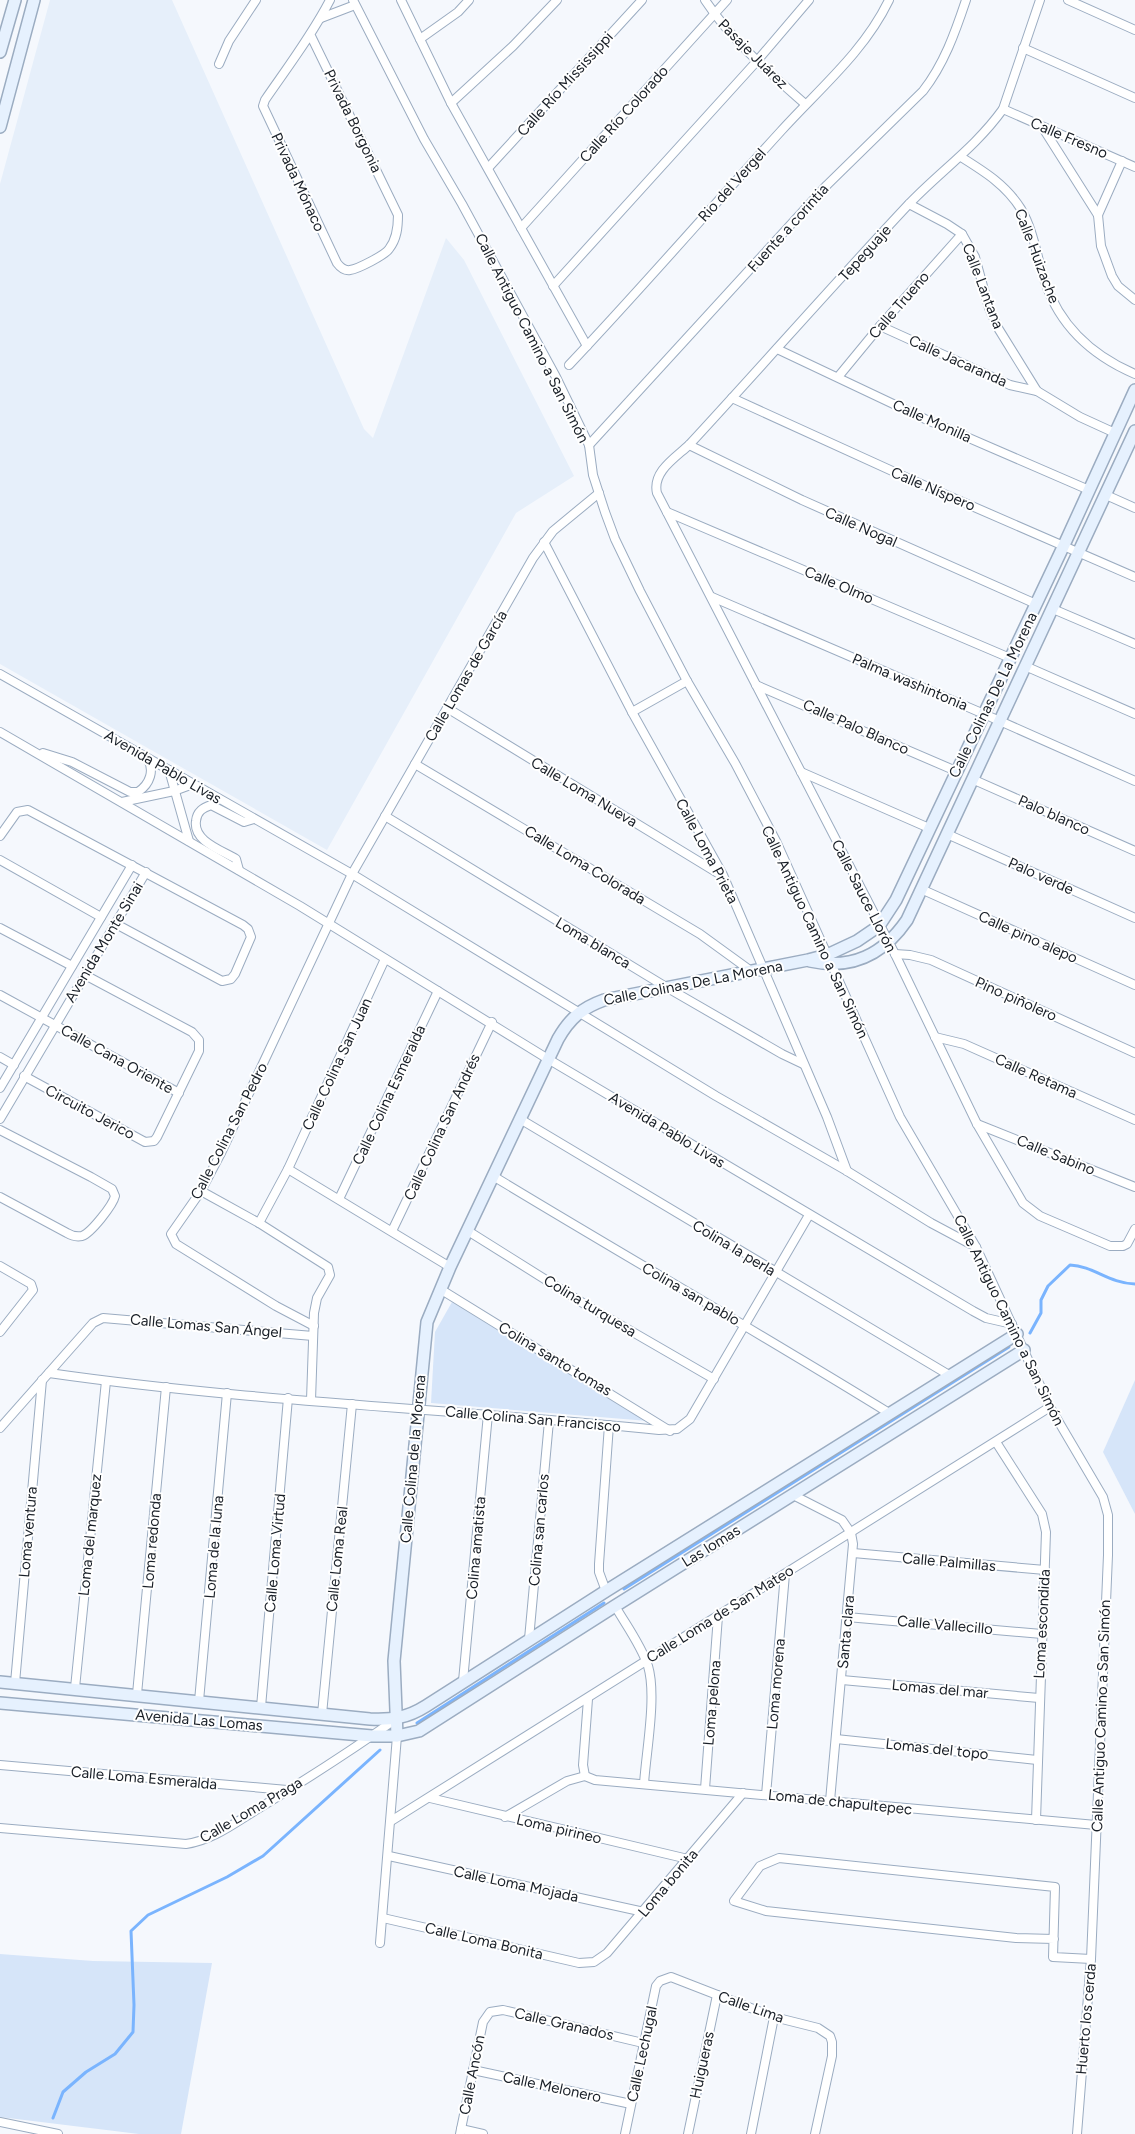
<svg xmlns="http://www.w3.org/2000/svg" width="1135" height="2134" font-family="Figtree,sans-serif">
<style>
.built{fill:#e6effa}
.green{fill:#d6e5f9}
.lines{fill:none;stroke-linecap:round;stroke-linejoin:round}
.stream{stroke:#7ab4fe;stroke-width:3}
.street-casing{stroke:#9bacc1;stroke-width:10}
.secondary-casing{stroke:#9bacc1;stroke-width:14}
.street{stroke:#fff;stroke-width:8}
.secondary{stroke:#e6f1fe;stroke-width:11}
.labels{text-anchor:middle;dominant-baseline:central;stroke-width:4;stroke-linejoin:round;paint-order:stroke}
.street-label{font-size:15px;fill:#191f27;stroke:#fff}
</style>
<rect width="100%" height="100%" fill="#f5f8fd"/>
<path class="built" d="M50,0H172L364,429L373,438L446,238L464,260L574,476L516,513L327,850L0,664V184Z"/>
<g class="green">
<path d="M452,1302L648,1421L431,1403L435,1332Z"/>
<path d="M1135,1380V1514L1103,1452Z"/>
<path d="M0,1954L93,1961L212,1963L181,2134H139L0,2117Z"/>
</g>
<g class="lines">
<g class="stream">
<path d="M1030,1333L1041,1313V1300L1048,1286L1070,1265C1094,1266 1108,1283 1135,1284"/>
<path d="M624,1589L1009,1347"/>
<path d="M417,1723L604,1603"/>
<path d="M53,2118L63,2092L86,2072L115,2054L133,2032L134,2005L131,1931L148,1915L227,1877L263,1856L380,1750"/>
</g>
<g class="street-casing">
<g id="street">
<path d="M353,0L424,139L462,204L556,377L589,445L593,475L605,512L615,539L640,591L687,681L735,763L776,841L900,1117L976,1247L1050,1407L1103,1497L1108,1515V1555L1091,1959L1077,2134"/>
<path d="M401,0L451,103L587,346"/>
<path d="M705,0C732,41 769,72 805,104"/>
<path d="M1040,0L1003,109C975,148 939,172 907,206C833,285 762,366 689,445C675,458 652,472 657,493L895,954L977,1124L1023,1203L1040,1216L1110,1246H1123L1127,1244L1135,1229"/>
<path d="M1068,0L1135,30"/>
<path d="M321,18L355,5"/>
<path d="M310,34L398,215C398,227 397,239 389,249C385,255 358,269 350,270C344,271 340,267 337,263L263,106L265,100C287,68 312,35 330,0"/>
<path d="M420,39L458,12L469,0"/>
<path d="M1023,48L1135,98"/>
<path d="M219,64L229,41L256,0"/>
<path d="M451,103L513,46L557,0"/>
<path d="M1003,109L1135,167"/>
<path d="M1043,128L1098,215L1101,246L1112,276L1118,286L1135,300"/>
<path d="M961,157C985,172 1006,185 1021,209C1034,231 1037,258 1045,282C1060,326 1093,356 1135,374"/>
<path d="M489,167L642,0"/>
<path d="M909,204L947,224L962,234L975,257L989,308L998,328L1037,391L1080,417L1115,433"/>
<path d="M1098,215L1122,161"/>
<path d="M521,228L727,0"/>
<path d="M553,286L757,61L809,0"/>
<path d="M880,326L1010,385L1037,391"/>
<path d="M777,349L925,419L1089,490"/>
<path d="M569,365C641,289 710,209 781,131C819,89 864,52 889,0"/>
<path d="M838,377L880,326L962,234"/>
<path d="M732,398L912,480L1135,577"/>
<path d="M589,445L827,185L923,91C944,64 955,33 966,0"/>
<path d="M689,445L802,500L1036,604"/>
<path d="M1106,495L1135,508"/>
<path d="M667,512L1010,658"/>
<path d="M544,542L632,712L723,875L827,1117L847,1171"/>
<path d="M712,597L984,714L1135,781"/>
<path d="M1053,609L1135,644"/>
<path d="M1025,666L1135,714"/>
<path d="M0,674L352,874L716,1096L847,1171L931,1223L976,1247"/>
<path d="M756,685L956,771"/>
<path d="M447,708L721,875"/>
<path d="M632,712L687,681"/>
<path d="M0,732L300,906L548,1059L973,1311L986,1318L1012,1324"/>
<path d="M43,753L72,762L130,792H138C150,784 155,770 147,758"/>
<path d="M415,764L700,934L751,971"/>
<path d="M169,770L189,841"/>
<path d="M801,772L929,828"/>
<path d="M972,779L1135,851"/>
<path d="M122,802L174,791L193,784"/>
<path d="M385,816L666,987L782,1054L803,1064"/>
<path d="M947,834L1135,918"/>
<path d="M0,836L17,812L28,810L243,925L248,929L251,937L235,974L231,979L222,981L116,924"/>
<path d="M0,860L101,917"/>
<path d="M239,870L236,859C221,850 193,841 196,821C197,811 203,808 211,805L244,822L254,819"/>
<path d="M921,889L1135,985"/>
<path d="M0,928L72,966"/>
<path d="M895,954L910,955L931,960L1135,1053"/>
<path d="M0,995L179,1093"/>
<path d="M935,1037L964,1044L1135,1120"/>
<path d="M0,1057L14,1065"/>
<path d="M24,1076L145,1142L154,1141L157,1137L199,1051V1040L192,1032L85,975"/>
<path d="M0,1088L132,865"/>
<path d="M0,1119L146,872"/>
<path d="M520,1119L949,1375"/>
<path d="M977,1124L1135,1187"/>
<path d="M0,1130L91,1177L112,1189L115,1196C113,1205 91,1233 82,1236C77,1237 72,1236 67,1233L0,1197"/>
<path d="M288,1169L450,1267"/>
<path d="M493,1176C625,1256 758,1332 889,1413"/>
<path d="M201,1191L259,1223L328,1267L330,1275L317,1298L314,1313L311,1400"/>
<path d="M339,1199L438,991"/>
<path d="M259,1223L288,1169L385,959"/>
<path d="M392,1231L492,1022"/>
<path d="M468,1231L586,1305L714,1379"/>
<path d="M0,1266L31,1284L33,1290L0,1332"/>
<path d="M440,1289L670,1431"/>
<path d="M314,1326L276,1306L176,1244L171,1234L201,1191L220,1155L352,874L533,558L553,531L599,493"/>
<path d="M49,1373C251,1402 456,1409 659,1430L677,1429L690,1419L809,1215"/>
<path d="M0,1428L93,1323L103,1318L313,1336"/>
<path d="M996,1442L1042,1514L1046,1532L1036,1820"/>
<path d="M793,1495L842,1520L851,1533L853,1544L830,1801"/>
<path d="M853,1553L1045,1570"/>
<path d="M606,1591L599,1572V1564L609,1425"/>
<path d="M615,1606C626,1625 641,1645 648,1666C657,1696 646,1752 644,1784"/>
<path d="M847,1617L1042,1634"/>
<path d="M529,1639L549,1421"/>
<path d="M842,1680L1039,1698"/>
<path d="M463,1681L488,1414"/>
<path d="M15,1683L42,1380"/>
<path d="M75,1688L106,1381"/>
<path d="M137,1694L166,1387"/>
<path d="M199,1701L227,1393"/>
<path d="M261,1707L288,1398"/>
<path d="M322,1714L352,1404"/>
<path d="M836,1739L1037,1760"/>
<path d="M0,1765L287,1790"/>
<path d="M585,1776L595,1780L1096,1825"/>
<path d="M585,1776L583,1765L588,1699"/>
<path d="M705,1789L718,1616"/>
<path d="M766,1795L785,1574"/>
<path d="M430,1798L688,1859"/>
<path d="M505,1817L567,1781L585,1776"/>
<path d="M391,1821L1050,1407"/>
<path d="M0,1828L186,1844C214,1840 237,1821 261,1807C307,1779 352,1750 396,1719"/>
<path d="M389,1856L644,1912"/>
<path d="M383,1918L579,1963L594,1962L607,1953L743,1793"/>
<path d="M1054,1939L1016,1938L766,1911L734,1901L760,1866L779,1858L1055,1887L1053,1957L1091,1959"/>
<path d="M380,1943L397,1736"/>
<path d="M473,2070L631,2104"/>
<path d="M0,2122L58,2134"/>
<path d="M461,2129L483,2134"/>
<path d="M460,2134L483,2022L490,2012L503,2010L643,2043"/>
<path d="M625,2134L656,1986L660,1981L671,1977L774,2017L818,2028L830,2036L832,2042V2056L815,2134"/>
<path d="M688,2134L717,1995"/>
<path d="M751,2134L774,2017"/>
</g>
</g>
<g class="secondary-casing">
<g id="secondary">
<path d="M0,52L15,0"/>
<path d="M0,127L34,0"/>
<path d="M810,961C852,970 883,955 907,920L1135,431"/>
<path d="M0,1682L370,1719C392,1720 407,1718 426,1706L606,1591L1017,1334"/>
<path d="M0,1703L372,1736H397L419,1731L615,1606L1024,1350"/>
<path d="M397,1736L394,1661L427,1322L450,1267L558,1039C570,1018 582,1008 604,1000L808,960L827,955L857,941L879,926L896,900L1064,545L1135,390"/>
</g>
</g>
<use href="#street" class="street"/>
<use href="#secondary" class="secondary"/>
</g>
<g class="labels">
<g class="street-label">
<text transform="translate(753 54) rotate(45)">Pasaje Juárez</text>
<text transform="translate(565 84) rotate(-48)">Calle Río Mississippi</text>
<text transform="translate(624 114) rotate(-48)">Calle Río Colorado</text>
<text transform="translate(353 121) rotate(64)">Privada Borgonia</text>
<text transform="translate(1069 138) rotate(23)">Calle Fresno</text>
<text transform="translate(298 182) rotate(65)">Privada Mónaco</text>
<text transform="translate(732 185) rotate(-48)">Rio del Vergel</text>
<text transform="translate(788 228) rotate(-48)">Fuente a corintia</text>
<text transform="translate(865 253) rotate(-48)">Tepeguaje</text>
<text transform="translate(1037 256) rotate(69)">Calle Huizache</text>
<text transform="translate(983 286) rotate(69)">Calle Lantana</text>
<text transform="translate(899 305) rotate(-49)">Calle Trueno</text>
<text transform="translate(532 338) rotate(63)">Calle Antiguo Camino a San Simón</text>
<text transform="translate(958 361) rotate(24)">Calle Jacaranda</text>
<text transform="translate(932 421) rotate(24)">Calle Monilla</text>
<text transform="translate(933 489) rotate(23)">Calle Níspero</text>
<text transform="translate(861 527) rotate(24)">Calle Nogal</text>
<text transform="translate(839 585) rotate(23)">Calle Olmo</text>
<text transform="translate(466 676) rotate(-60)">Calle Lomas de García</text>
<text transform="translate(910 682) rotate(23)">Palma washintonia</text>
<text transform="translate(993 695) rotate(-64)">Calle Colinas De La Morena</text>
<text transform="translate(856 727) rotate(24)">Calle Palo Blanco</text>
<text transform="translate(163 767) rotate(30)">Avenida Pablo Livas</text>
<text transform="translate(584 792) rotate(31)">Calle Loma Nueva</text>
<text transform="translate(1054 815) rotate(24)">Palo blanco</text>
<text transform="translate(707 851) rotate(62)">Calle Loma Prieta</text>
<text transform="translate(585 865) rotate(31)">Calle Loma Colorada</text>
<text transform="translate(1041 876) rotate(24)">Palo verde</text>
<text transform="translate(864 896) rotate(63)">Calle Sauce Llorón</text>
<text transform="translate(815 932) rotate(65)">Calle Antiguo Camino a San Simón</text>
<text transform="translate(1028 937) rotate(24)">Calle pino alepo</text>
<text transform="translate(104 942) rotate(-59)">Avenida Monte Sinai</text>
<text transform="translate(593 943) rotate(31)">Loma blanca</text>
<text transform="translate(693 983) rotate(-11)">Calle Colinas De La Morena</text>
<text transform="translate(1016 999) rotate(24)">Pino piñolero</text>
<text transform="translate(117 1059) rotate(29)">Calle Cana Oriente</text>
<text transform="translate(337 1064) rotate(-65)">Calle Colina San Juan</text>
<text transform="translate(1036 1076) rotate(24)">Calle Retama</text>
<text transform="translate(389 1095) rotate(-65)">Calle Colina Esmeralda</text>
<text transform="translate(90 1112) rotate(28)">Circuito Jerico</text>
<text transform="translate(442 1127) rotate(-65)">Calle Colina San Andrés</text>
<text transform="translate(667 1130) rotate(31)">Avenida Pablo Livas</text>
<text transform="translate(229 1131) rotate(-63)">Calle Colina San Pedro</text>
<text transform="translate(1056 1155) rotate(22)">Calle Sabino</text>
<text transform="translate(734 1248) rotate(31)">Colina la perla</text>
<text transform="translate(691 1294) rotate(30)">Colina san pablo</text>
<text transform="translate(590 1306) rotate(31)">Colina turquesa</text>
<text transform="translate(1009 1320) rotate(64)">Calle Antiguo Camino a San Simón</text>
<text transform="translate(206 1326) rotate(5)">Calle Lomas San Ángel</text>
<text transform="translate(555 1359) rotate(31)">Colina santo tomas</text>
<text transform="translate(533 1419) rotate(5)">Calle Colina San Francisco</text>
<text transform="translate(413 1459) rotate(-85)">Calle Colina de la Morena</text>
<text transform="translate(539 1530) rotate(-85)">Colina san carlos</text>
<text transform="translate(28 1532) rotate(-85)">Loma ventura</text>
<text transform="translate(90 1535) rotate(-84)">Loma del marquez</text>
<text transform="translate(152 1541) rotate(-85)">Loma redonda</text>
<text transform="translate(711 1546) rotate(-32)">Las lomas</text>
<text transform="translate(214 1547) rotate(-85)">Loma de la luna</text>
<text transform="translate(476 1548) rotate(-85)">Colina amatista</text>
<text transform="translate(275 1553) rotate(-85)">Calle Loma Virtud</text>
<text transform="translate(337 1559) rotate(-84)">Calle Loma Real</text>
<text transform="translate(949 1562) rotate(5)">Calle Palmillas</text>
<text transform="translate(720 1614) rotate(-32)">Calle Loma de San Mateo</text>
<text transform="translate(1042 1624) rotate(-87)">Loma escondida</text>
<text transform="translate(945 1625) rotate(5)">Calle Vallecillo</text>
<text transform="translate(846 1632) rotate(-85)">Santa clara</text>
<text transform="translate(776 1684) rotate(-85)">Loma morena</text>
<text transform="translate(940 1689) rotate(5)">Lomas del mar</text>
<text transform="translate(712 1703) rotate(-85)">Loma pelona</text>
<text transform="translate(1101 1716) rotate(-88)">Calle Antiguo Camino a San Simón</text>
<text transform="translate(199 1720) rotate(5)">Avenida Las Lomas</text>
<text transform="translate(937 1749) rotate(6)">Lomas del topo</text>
<text transform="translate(144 1778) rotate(5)">Calle Loma Esmeralda</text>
<text transform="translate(840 1802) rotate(6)">Loma de chapultepec</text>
<text transform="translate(251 1810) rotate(-30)">Calle Loma Praga</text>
<text transform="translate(559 1829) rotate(13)">Loma pirineo</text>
<text transform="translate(668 1883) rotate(-50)">Loma bonita</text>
<text transform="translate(516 1884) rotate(12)">Calle Loma Mojada</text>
<text transform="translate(484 1941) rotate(13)">Calle Loma Bonita</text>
<text transform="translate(751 2007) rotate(19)">Calle Lima</text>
<text transform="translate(1086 2019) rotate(-85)">Huerto los cerda</text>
<text transform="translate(564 2024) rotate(13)">Calle Granados</text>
<text transform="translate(642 2054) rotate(-78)">Calle Lechugal</text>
<text transform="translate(702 2065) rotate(-78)">Huigueras</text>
<text transform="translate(472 2075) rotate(-79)">Calle Ancón</text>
<text transform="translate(552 2087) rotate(12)">Calle Melonero</text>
</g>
</g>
</svg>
